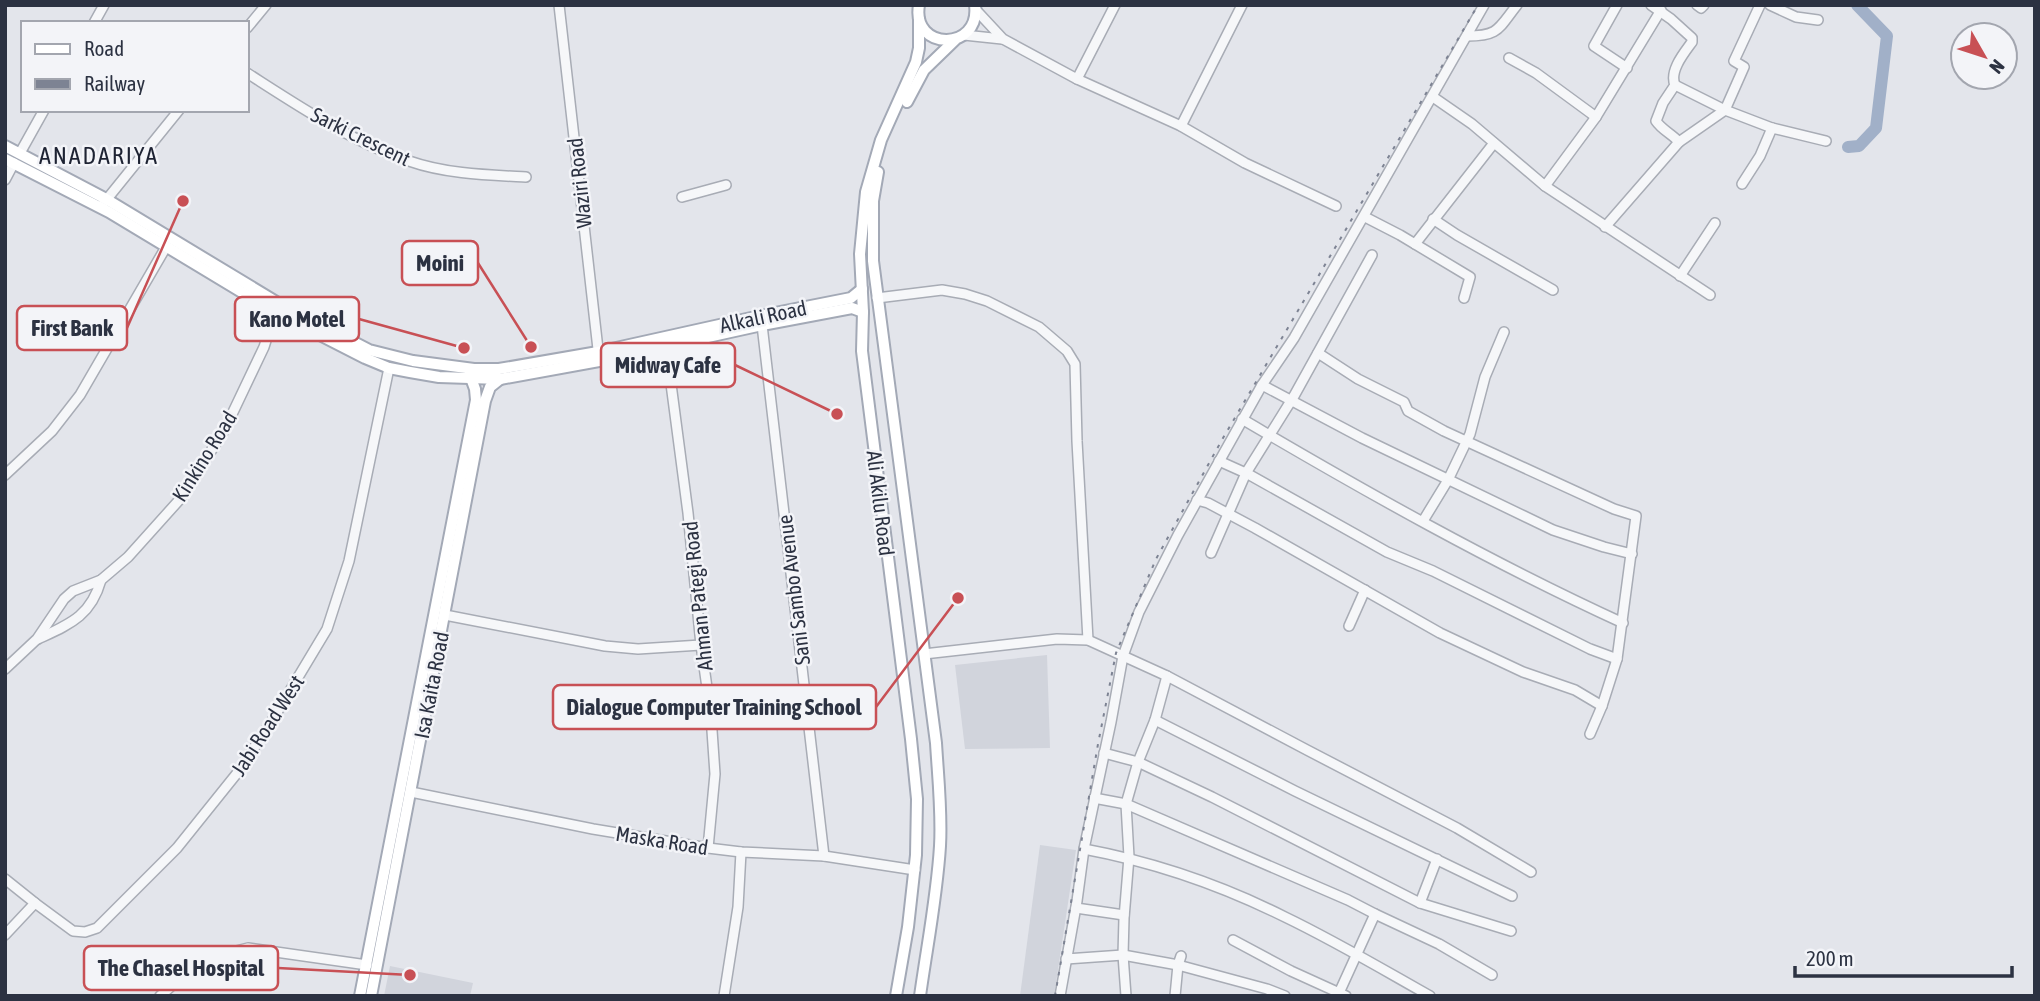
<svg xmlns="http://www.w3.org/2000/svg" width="2040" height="1001" font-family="'Asap Condensed',sans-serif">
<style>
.built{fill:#d1d4dc}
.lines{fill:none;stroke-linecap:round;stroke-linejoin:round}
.river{stroke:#a1b0c8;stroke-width:12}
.minor-casing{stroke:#a8acb5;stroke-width:12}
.major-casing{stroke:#a3a9b6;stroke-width:14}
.minor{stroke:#f6f7f9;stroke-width:9}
.major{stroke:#fff;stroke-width:10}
.rail{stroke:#7d8393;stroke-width:2;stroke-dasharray:3.5 7;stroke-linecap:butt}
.labels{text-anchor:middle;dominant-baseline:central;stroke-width:5;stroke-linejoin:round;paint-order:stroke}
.street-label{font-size:21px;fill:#2c3242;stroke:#f3f4f8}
.quarter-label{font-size:24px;letter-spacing:2px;fill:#1e2333;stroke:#f3f4f8}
.leader{fill:none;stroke:#c85055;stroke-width:2.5}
.callout-dot{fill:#c85055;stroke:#f3f4f8;stroke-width:2.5}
.callout{fill:#f3f4f8;stroke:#c85055;stroke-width:2.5}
.callout-label{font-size:23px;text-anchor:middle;font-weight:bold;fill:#2c3242}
</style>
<rect width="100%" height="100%" fill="#e3e5eb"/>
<g class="built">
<path d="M1047,655L1050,748L965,749L955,665Z"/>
<path d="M1040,845L1076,850L1054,996H1020Z"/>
<path d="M390,966L473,983L470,996H384Z"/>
</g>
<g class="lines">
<path class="river" d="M1848,147L1859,146L1876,128L1887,36L1857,5"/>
<g class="minor-casing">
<g id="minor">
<path d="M559,5L599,358"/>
<path d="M1617,5L1594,46L1627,68"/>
<path d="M1697,5L1701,8L1704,5"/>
<path d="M1770,5L1796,17L1818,20"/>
<path d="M976,10L1003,39L1077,79L1181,126L1245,163L1336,206"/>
<path d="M94,23L104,5"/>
<path d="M247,28L266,5"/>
<path d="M964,35L1002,39"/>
<path d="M1467,36C1499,36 1498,29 1517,5"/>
<path d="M1509,58L1536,73L1596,117"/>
<path d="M247,73C297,105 352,142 409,161C446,174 487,175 526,177"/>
<path d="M1077,79L1115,5"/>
<path d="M1675,85L1725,110L1744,67L1734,61L1760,5"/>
<path d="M1433,97L1472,124L1545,186L1710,295"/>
<path d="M1181,126L1242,5"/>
<path d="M1679,142L1725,110L1772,128L1826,141"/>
<path d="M20,153L44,110"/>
<path d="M5,180L14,163"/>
<path d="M1742,184L1760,156L1772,128"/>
<path d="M1545,186L1596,117L1661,10"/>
<path d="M682,197L726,185"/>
<path d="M103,204L179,110"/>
<path d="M1365,217L1400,235L1470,277L1464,298"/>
<path d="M1433,219L1457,235L1553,290"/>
<path d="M1605,227L1679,142C1672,134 1662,130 1656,121L1663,103L1675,85C1669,71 1684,53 1692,42V38L1671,19L1651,5"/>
<path d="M1415,244L1494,143"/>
<path d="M1680,276L1715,223"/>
<path d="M877,298L942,290L965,294L987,301L1039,327L1067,351L1075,364L1077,441L1088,640"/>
<path d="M762,325L824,856"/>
<path d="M666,346L688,513L701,645L711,716L715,774L708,848"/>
<path d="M1318,353L1358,379L1404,402L1408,411L1444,431L1614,509L1636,516L1617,659L1602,706L1590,734"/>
<path d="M1262,385L1362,438L1553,530L1604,547L1632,554"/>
<path d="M1242,419C1366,492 1492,563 1623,623"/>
<path d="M1219,461L1248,474L1387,552L1433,571L1590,649L1617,659"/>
<path d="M5,475L52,431L80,395L166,247"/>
<path d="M1197,500L1208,503L1255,528L1440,633L1523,672L1575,690L1602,706"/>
<path d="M1423,521L1448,480L1470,434L1485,377L1504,332"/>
<path d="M1211,553L1246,473L1294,396L1372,255"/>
<path d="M445,615L605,646L638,649L701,645"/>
<path d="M1349,626L1365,590"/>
<path d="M38,639C70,624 91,616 101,580"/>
<path d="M924,654L1057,639L1088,640L1167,676L1307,750L1457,828L1531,872"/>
<path d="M5,669L37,639L64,599L73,591L101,580L128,557L181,498L225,429L264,347L275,312"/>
<path d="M1155,720L1295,791L1512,896"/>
<path d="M1104,753L1138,762L1212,797L1420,903L1511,931"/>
<path d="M411,792L593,829L708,848L741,852L824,856L915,870"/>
<path d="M1094,798L1126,804L1348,900L1375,914L1439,944L1492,975"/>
<path d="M1084,849C1154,862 1221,885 1285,917C1335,941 1382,969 1430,996"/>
<path d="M5,879L35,903"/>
<path d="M1420,903L1437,859"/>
<path d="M1076,908L1124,915"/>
<path d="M5,935L35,903L73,931L85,932L97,928L177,848L238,772L270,724L327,629L349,561L389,368"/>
<path d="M1233,940L1291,971L1346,996"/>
<path d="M1066,959L1123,955L1178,965L1267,989L1285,996"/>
<path d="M1339,993L1375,914"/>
<path d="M160,996C188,971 211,956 248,948L367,965"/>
<path d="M724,996L738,907L741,852"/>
<path d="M1060,996L1077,901L1084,849L1111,722L1123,656L1139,612L1178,535L1262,385L1294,338L1484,5"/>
<path d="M1126,996L1123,955L1124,918L1129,857L1126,804L1138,762L1155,720L1167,676"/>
<path d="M1175,996L1178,965L1181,956"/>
</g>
</g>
<g class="major-casing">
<g id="major">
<path d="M919,5C911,51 981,52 975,5"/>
<path d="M907,102L924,70L955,40"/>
<path d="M5,146L106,199L278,303L369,350L413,361L474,369H499L598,352L760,316L851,298L862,289"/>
<path d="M5,159L109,212L275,312L365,358L389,368L410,372L439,377L500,379L599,361L762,325L852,308L863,312"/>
<path d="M878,172L873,201V261L936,743C938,777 942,812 940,846C937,896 927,946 920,996"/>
<path d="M360,996L476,400L475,389L471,378"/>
<path d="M371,996L485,401L490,387L500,379"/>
<path d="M896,996L908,927L916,855L917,799L911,739L862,351L863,312L860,254L866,192L881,140L916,62L919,48V19"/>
</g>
</g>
<use href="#minor" class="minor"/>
<use href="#major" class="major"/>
<path class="rail" d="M1055,996L1098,744L1116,653L1156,559L1223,438L1478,5"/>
</g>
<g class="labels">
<g class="street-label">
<text transform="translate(361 136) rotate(26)">Sarki Crescent</text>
<text transform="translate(579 183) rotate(-96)">Waziri Road</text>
<text transform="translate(763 316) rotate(-12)">Alkali Road</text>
<text transform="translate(204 456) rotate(-58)">Kinkino Road</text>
<text transform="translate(881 503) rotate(83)">Ali Akilu Road</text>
<text transform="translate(793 590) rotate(-97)">Sani Sambo Avenue</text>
<text transform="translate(697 596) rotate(-96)">Ahman Pategi Road</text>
<text transform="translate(431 685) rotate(-79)">Isa Kaita Road</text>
<text transform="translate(267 725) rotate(-57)">Jabi Road West</text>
<text transform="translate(662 840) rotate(9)">Maska Road</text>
</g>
<g class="quarter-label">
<text x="99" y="155">ANADARIYA</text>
</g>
</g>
<path class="leader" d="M531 347L478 263M464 348L359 319M183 201L127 328M837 414L735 365M958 598L876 707M410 975L278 968"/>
<g class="callout-dot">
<circle cx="531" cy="347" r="7"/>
<circle cx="464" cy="348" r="7"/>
<circle cx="183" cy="201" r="7"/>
<circle cx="837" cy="414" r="7"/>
<circle cx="958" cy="598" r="7"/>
<circle cx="410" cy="975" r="7"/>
</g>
<g class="callout">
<rect x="402" y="241" width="76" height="44" rx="7"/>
<rect x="235" y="297" width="124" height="44" rx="7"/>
<rect x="17" y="306" width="110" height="44" rx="7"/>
<rect x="601" y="343" width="134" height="44" rx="7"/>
<rect x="553" y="685" width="323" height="44" rx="7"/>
<rect x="84" y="946" width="194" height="44" rx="7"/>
</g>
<g class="callout-label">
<text x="440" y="271">Moini</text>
<text x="297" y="327">Kano Motel</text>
<text x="72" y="336">First Bank</text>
<text x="668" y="373">Midway Cafe</text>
<text x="714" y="715">Dialogue Computer Training School</text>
<text x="181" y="976">The Chasel Hospital</text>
</g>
<rect width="2040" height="1001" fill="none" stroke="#2c3242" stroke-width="14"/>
<rect x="21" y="21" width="228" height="91" fill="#f3f4f8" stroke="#a3a6af" stroke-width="2"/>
<rect x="35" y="44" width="35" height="10" fill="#ffffff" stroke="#a3a6af" stroke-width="2"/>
<text x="84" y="56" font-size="21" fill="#2c3242">Road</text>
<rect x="35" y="79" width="35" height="10" fill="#7d8393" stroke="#a3a6af" stroke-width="2"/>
<text x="84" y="91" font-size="21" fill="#2c3242">Railway</text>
<g transform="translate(1984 56) rotate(129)"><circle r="33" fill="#f3f4f8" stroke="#a3a6af" stroke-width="2"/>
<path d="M0-5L12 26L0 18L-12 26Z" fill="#c85055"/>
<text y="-10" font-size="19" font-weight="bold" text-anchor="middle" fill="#2c3242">N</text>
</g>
<path d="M1795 966v10h217v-10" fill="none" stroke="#2c3242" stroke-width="3.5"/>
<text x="1806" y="966" font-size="21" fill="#2c3242" stroke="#f3f4f8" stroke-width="5" paint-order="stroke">200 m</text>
</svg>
